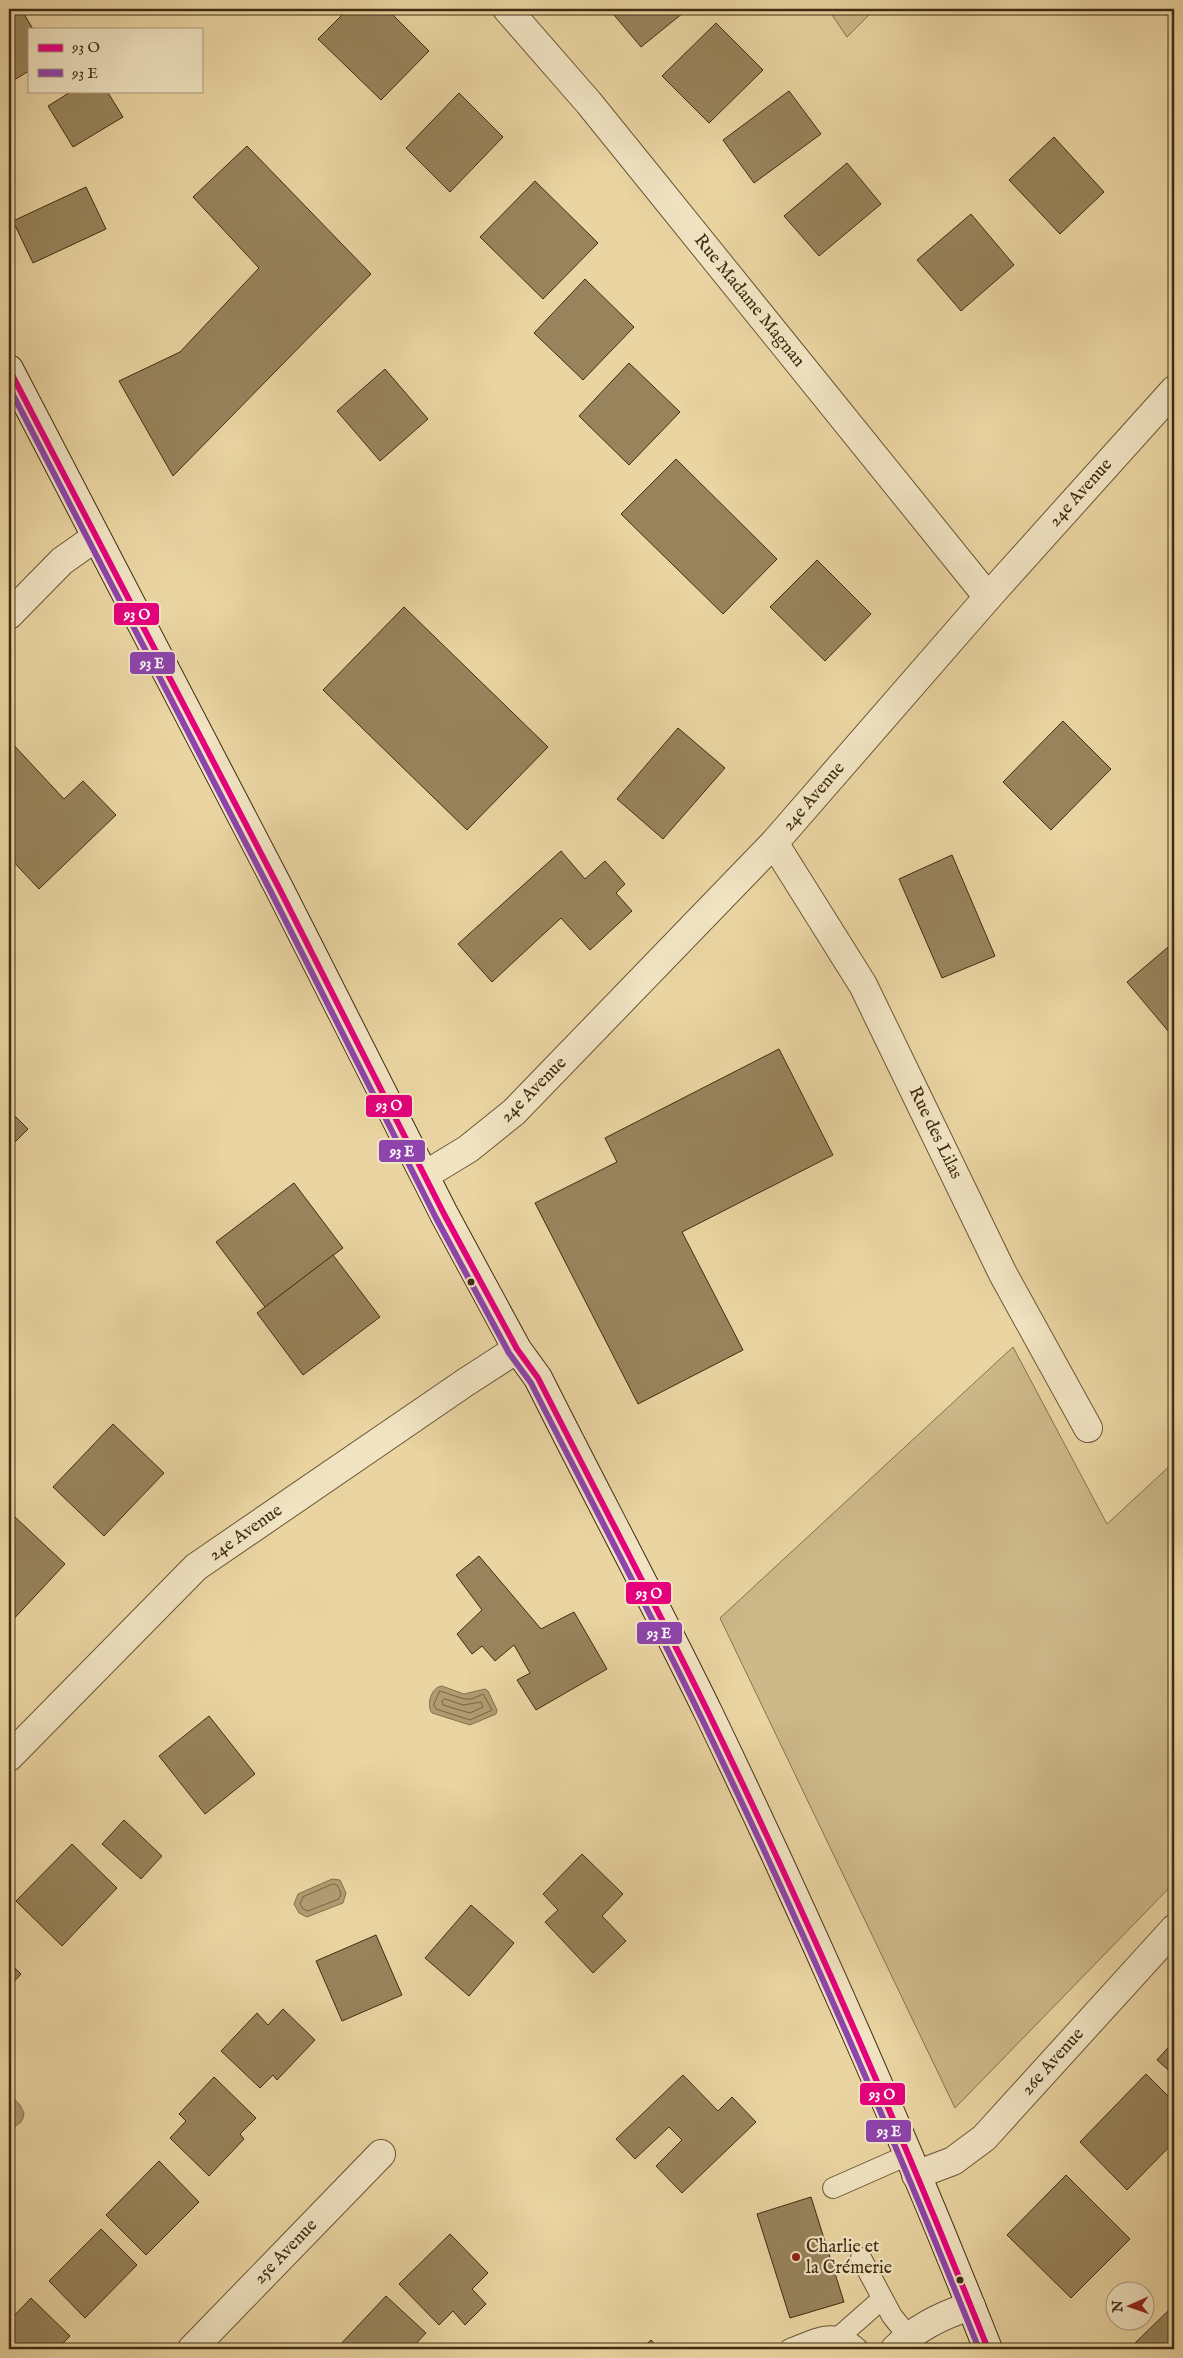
<svg xmlns="http://www.w3.org/2000/svg" width="1183" height="2358" font-family="'IM FELL English',serif">
<style>
.green{fill:#cdb889;stroke:#86724d}
.water{fill:#b09c71;stroke:#836f4b}
.lines{fill:none;stroke-linecap:round;stroke-linejoin:round}
.shore{stroke:#786441;stroke-width:1}
.building{fill:#98845c;stroke:#402c11}
.lane-casing{stroke:#6a5635;stroke-width:22}
.street-casing{stroke:#6a5635;stroke-width:30}
.secondary-casing{stroke:#402c11;stroke-width:30}
.lane{stroke:#f1e4c3;stroke-width:20}
.street{stroke:#f1e4c3;stroke-width:28}
.secondary{stroke:#f1e4c3;stroke-width:28}
.bus-1-casing{stroke:#f1e4c3;stroke-width:10}
.bus-2-casing{stroke:#f1e4c3;stroke-width:10}
.bus-1{stroke:#e5007d;stroke-width:6}
.bus-2{stroke:#8e44ad;stroke-width:6}
.bus-dot{fill:#402c11;stroke:#f1e4c3;stroke-width:2}
.poi-dot{fill:#8f2418;stroke:#f1e4c3;stroke-width:2}
.labels{text-anchor:middle;dominant-baseline:central;stroke-width:4.5;stroke-linejoin:round;paint-order:stroke}
.street-label{font-size:18px;fill:#402c11;stroke:#f1e4c3}
.poi-label{font-size:18px;fill:#402c11;stroke:#f1e4c3;text-anchor:start}
.line-badge{stroke:#f1e4c3;stroke-width:2}
.badge-label{font-size:14px;text-anchor:middle;font-weight:bold;fill:#fff}
</style>
<rect width="100%" height="100%" fill="#ead5a2"/>
<filter id="stains"><feTurbulence type="fractalNoise" baseFrequency=".004" numOctaves="4"/><feColorMatrix values="0 0 0 0 .2 0 0 0 0 .09 0 0 0 0 .02 0 0 0 .5 -.17"/></filter>
<radialGradient id="worn" r=".72"><stop offset=".6" stop-color="#630" stop-opacity="0"/><stop offset="1" stop-color="#630" stop-opacity=".3"/></radialGradient>
<g class="green">
<path d="M828,9H875L847,37Z"/>
<path d="M1013,1347L1107,1524L1174,1462V1883L955,2108L720,1618Z"/>
</g>
<g class="water">
<path d="M442,1686L464,1694L485,1689L488,1691L497,1710L496,1714L470,1725L432,1713C426,1705 431,1687 442,1686Z"/>
<path d="M332,1879L340,1880L346,1893L343,1903L307,1917L299,1913L294,1904L298,1894Z"/>
<path d="M9,2093L20,2105L24,2113C23,2123 18,2126 9,2127Z"/>
</g>
<g class="lines">
<g class="shore">
<path d="M440,1691L464,1699H472L483,1694L492,1710L470,1720L436,1709L434,1705Z"/>
<path d="M445,1699L463,1705L481,1702L483,1707L470,1713L443,1705L442,1701Z"/>
<path d="M333,1884L337,1885L341,1893L339,1899L308,1911L303,1909L300,1904L303,1897Z"/>
</g>
</g>
<g class="building">
<path d="M9,9H21L33,29H29V71L9,83Z"/>
<path d="M348,9H387L429,51L381,100L318,39Z"/>
<path d="M609,9H688L641,47Z"/>
<path d="M716,23L763,70L709,123L662,76Z"/>
<path d="M72,91H107L123,117L73,147L48,106Z"/>
<path d="M789,91L821,134L754,183L723,140Z"/>
<path d="M459,93L503,137L450,192L406,148Z"/>
<path d="M1054,137L1104,192L1060,234L1009,180Z"/>
<path d="M247,146L371,274L173,476L119,381L180,352L259,268L193,197Z"/>
<path d="M847,163L881,204L819,256L784,216Z"/>
<path d="M535,181L598,243L543,299L480,237Z"/>
<path d="M86,187L106,229L33,263L13,221Z"/>
<path d="M971,214L1014,265L961,311L917,260Z"/>
<path d="M585,279L634,327L583,380L534,333Z"/>
<path d="M629,363L680,412L629,465L579,416Z"/>
<path d="M385,369L428,419L380,461L337,411Z"/>
<path d="M676,459L777,559L723,614L621,514Z"/>
<path d="M817,560L871,614L825,661L770,607Z"/>
<path d="M404,607L548,747L467,830L323,690Z"/>
<path d="M1063,721L1111,769L1051,830L1003,782Z"/>
<path d="M678,728L725,768L663,839L617,799Z"/>
<path d="M9,740L64,799L83,781L116,815L39,889L9,857Z"/>
<path d="M561,851L585,879L605,861L625,884L616,893L632,911L590,950L561,918L492,982L458,944Z"/>
<path d="M952,855L995,956L942,978L899,879Z"/>
<path d="M1174,942V1038L1127,982Z"/>
<path d="M779,1049L833,1155L682,1232L743,1350L638,1404L535,1203L617,1162L605,1138Z"/>
<path d="M9,1110L28,1129L9,1148Z"/>
<path d="M294,1183L343,1248L265,1307L216,1242Z"/>
<path d="M333,1255L380,1317L303,1375L257,1313Z"/>
<path d="M113,1424L164,1473L104,1536L53,1487Z"/>
<path d="M15,1517L65,1564L9,1624V1524Z"/>
<path d="M479,1556L541,1629L574,1612L607,1669L536,1710L517,1680L530,1673L514,1645L495,1661L482,1646L472,1654L457,1634L482,1610L456,1575Z"/>
<path d="M209,1716L255,1774L205,1814L159,1756Z"/>
<path d="M124,1820L162,1856L141,1879L102,1844Z"/>
<path d="M72,1844L117,1888L62,1946L16,1901Z"/>
<path d="M582,1854L623,1894L602,1916L626,1941L593,1973L545,1922L558,1910L543,1894Z"/>
<path d="M471,1905L514,1943L469,1996L425,1958Z"/>
<path d="M376,1935L402,1995L342,2021L316,1961Z"/>
<path d="M9,1962L21,1974L9,1987Z"/>
<path d="M283,2009L315,2040L277,2080L273,2075L260,2088L221,2051L257,2013L268,2025Z"/>
<path d="M1174,2041V2075L1157,2060Z"/>
<path d="M1146,2074L1174,2102V2142L1127,2190L1080,2142Z"/>
<path d="M683,2075L718,2111L732,2097L756,2122L682,2193L656,2166L682,2140L669,2127L635,2159L616,2139Z"/>
<path d="M214,2077L256,2118L240,2134L244,2139L209,2176L170,2138L186,2121L179,2114Z"/>
<path d="M159,2161L199,2202L146,2255L106,2215Z"/>
<path d="M1066,2175L1130,2239L1071,2298L1007,2235Z"/>
<path d="M811,2197L844,2302L790,2318L757,2214Z"/>
<path d="M101,2229L137,2265L85,2318L49,2281Z"/>
<path d="M450,2234L488,2273L472,2289L486,2304L465,2325L453,2311L439,2325L399,2284Z"/>
<path d="M386,2296L426,2333L411,2349H336Z"/>
<path d="M31,2298L70,2336L57,2349H9V2321Z"/>
<path d="M1174,2305V2349H1139L1134,2344Z"/>
<path d="M651,2340L660,2349H641Z"/>
</g>
<g class="lines">
<g class="lane-casing">
<g id="lane">
<path d="M833,2188L908,2155"/>
<path d="M861,2258L892,2316L909,2337"/>
<path d="M840,2336L882,2299"/>
<path d="M790,2349C817,2339 834,2326 858,2349"/>
</g>
</g>
<g class="street-casing">
<g id="street">
<path d="M507,9L589,103L988,597"/>
<path d="M9,615L62,561L96,537"/>
<path d="M774,843L863,985L1003,1274L1088,1428"/>
<path d="M425,1175L468,1149L514,1112L774,843L988,597L1174,390"/>
<path d="M9,1757L196,1567L466,1382L517,1349"/>
<path d="M916,2175L953,2161L984,2138L1174,1929"/>
<path d="M192,2349L381,2154"/>
<path d="M895,2349C916,2328 942,2315 971,2306"/>
</g>
</g>
<g class="secondary-casing">
<path id="secondary" d="M9,369L279,888L444,1214L517,1349L538,1378C594,1490 654,1601 709,1714C809,1922 903,2134 988,2349"/>
</g>
<use href="#lane" class="lane"/>
<use href="#street" class="street"/>
<use href="#secondary" class="secondary"/>
<g class="bus-1-casing">
<path id="bus-1" d="M9,369L279,888L444,1214L517,1349L538,1378C595,1490 654,1601 709,1714C810,1922 902,2134 988,2349"/>
</g>
<g class="bus-2-casing">
<path id="bus-2" d="M9,387L271,892L436,1218L509,1353L531,1383C587,1494 646,1604 701,1717C801,1924 893,2135 979,2349"/>
</g>
<use href="#bus-1" class="bus-1"/>
<use href="#bus-2" class="bus-2"/>
</g>
<g class="bus-dot">
<circle cx="471" cy="1282" r="4.5"/>
<circle cx="960" cy="2280" r="4.5"/>
</g>
<circle class="poi-dot" cx="796" cy="2257" r="5"/>
<g class="labels">
<g class="street-label">
<text transform="translate(749 301) rotate(51)">Rue Madame Magnan</text>
<text transform="translate(1081 493) rotate(-48)">24e Avenue</text>
<text transform="translate(814 797) rotate(-49)">24e Avenue</text>
<text transform="translate(534 1090) rotate(-45)">24e Avenue</text>
<text transform="translate(935 1133) rotate(64)">Rue des Lilas</text>
<text transform="translate(246 1533) rotate(-35)">24e Avenue</text>
<text transform="translate(1053 2062) rotate(-48)">26e Avenue</text>
<text transform="translate(286 2252) rotate(-46)">25e Avenue</text>
</g>
<g class="poi-label">
<text x="806" y="2247">Charlie et<tspan x="806" dy="21">la Crémerie</tspan></text>
</g>
</g>
<g class="line-badge">
<rect x="113" y="602" width="47" height="24" rx="5" fill="#e5007d"/>
<rect x="129" y="651" width="47" height="24" rx="5" fill="#8e44ad"/>
<rect x="365" y="1094" width="48" height="24" rx="5" fill="#e5007d"/>
<rect x="378" y="1139" width="48" height="24" rx="5" fill="#8e44ad"/>
<rect x="625" y="1581" width="47" height="24" rx="5" fill="#e5007d"/>
<rect x="636" y="1621" width="47" height="24" rx="5" fill="#8e44ad"/>
<rect x="859" y="2082" width="47" height="24" rx="5" fill="#e5007d"/>
<rect x="865" y="2119" width="47" height="24" rx="5" fill="#8e44ad"/>
</g>
<g class="badge-label">
<text x="137" y="619">93 O</text>
<text x="152" y="668">93 E</text>
<text x="389" y="1110">93 O</text>
<text x="402" y="1156">93 E</text>
<text x="649" y="1598">93 O</text>
<text x="659" y="1638">93 E</text>
<text x="882" y="2099">93 O</text>
<text x="889" y="2136">93 E</text>
</g>
<rect width="1183" height="2358" fill="none" stroke="#ead5a2" stroke-width="30"/>
<rect x="10" y="10" width="1163" height="2338" fill="none" stroke="#402c11" stroke-width="2.5"/>
<rect x="15" y="15" width="1153" height="2328" fill="none" stroke="#402c11"/>
<rect x="28" y="28" width="175" height="65" fill="#f1e4c3" stroke="#aa9a7c"/>
<rect x="38" y="44" width="25" height="8" fill="#e5007d" stroke="#aa9a7c"/>
<text x="72" y="52" font-size="15" fill="#402c11">93 O</text>
<rect x="38" y="69" width="25" height="8" fill="#8e44ad" stroke="#aa9a7c"/>
<text x="72" y="78" font-size="15" fill="#402c11">93 E</text>
<g transform="translate(1130 2306) rotate(268)"><circle r="24" fill="#f1e4c3" stroke="#aa9a7c"/>
<path d="M0-4L9 19L0 12L-9 19Z" fill="#8f2418"/>
<text y="-8" font-size="14" font-weight="bold" text-anchor="middle" fill="#402c11">N</text>
</g>
<rect width="100%" height="100%" filter="url(#stains)"/>
<rect width="100%" height="100%" fill="url(#worn)"/>
</svg>
